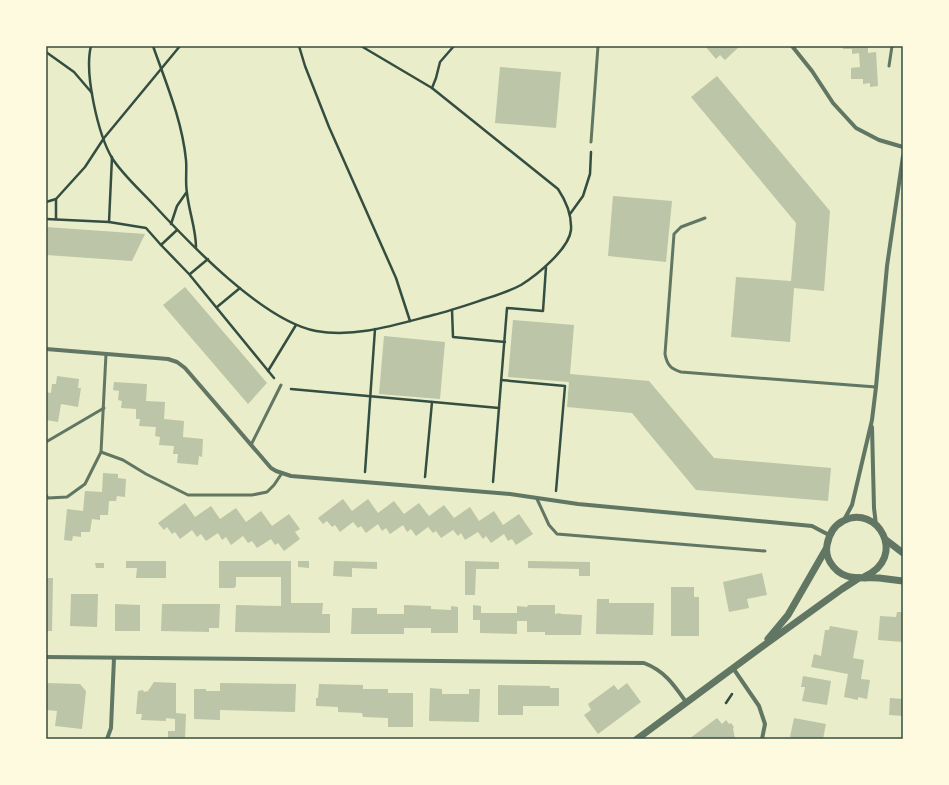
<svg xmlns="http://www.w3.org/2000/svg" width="949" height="785" font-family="'Fira Sans',sans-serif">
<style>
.building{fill:#bcc5a7}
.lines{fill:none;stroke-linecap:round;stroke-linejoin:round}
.path{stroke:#344e41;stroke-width:2.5}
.service{stroke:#617663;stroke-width:3}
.minor{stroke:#617663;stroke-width:4}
.tertiary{stroke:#617663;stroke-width:7}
.neatline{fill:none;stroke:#344e41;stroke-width:1.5}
</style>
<rect width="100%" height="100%" fill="#e9edc9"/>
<g class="building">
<path d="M705,46H740L725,60L720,55L716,59Z"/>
<path d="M843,46H868V53L876,52L878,86L870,87V83L863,84V79H851V68L860,67L859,53L852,54V49H843Z"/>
<path d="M500,67L561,72L556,128L495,123Z"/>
<path d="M717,76L830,211L824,291L794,288L790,342L731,337L736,277L791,281L796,223L691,97Z"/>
<path d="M613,196L672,201L666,262L608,256Z"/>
<path d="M46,227L145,234L132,261L46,255Z"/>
<path d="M185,287L267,383L248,404L163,305Z"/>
<path d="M513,320L574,325L570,374L649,381L714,458L831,468L828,501L696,490L632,413L567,407L569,382L508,377Z"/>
<path d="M384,336L445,342L440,399L379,394Z"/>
<path d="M57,376L79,379L78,388H81L78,407L61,404L58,422L46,420V392L51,393L52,384H56Z"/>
<path d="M114,382L147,384L146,401L165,402L164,419L184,421L183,437L203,439L202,457L199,456L198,465L177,463L178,454H173L174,446L159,445L160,437L155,436L156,427L139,426L140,419H136V409L121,408L122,401L118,400L119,391L113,390Z"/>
<path d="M103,473L118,474V478L126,479L125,497L117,496L116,501H109L108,515H100V520L92,519L90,532H81V537L73,536L72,541L64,540L67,509L83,511L85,491L102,492Z"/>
<path d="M343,499L352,511L368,499L378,513L394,501L404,514L419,503L429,516L444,505L454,518L470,507L479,521L494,511L503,525L519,514L533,534L516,545L512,539L508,541L504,534L491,543L486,536L483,539L478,532L465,540L461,533L458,536L453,530L441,538L436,531L433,533L428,527L416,536L411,529L407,532L403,525L390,534L386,528L382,531L378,524L366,533L361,526L358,528L353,522L340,532L335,525L332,527L327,521L323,524L318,518Z"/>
<path d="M185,503L195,517L211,506L220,519L236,508L246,522L261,511L272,526L289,514L300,529L295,532L300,539L284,551L278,543L275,545L271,539L257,548L252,541L248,543L243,536L231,545L226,537L222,540L218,533L206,541L201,534L197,537L192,530L180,539L175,532L172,534L167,527L164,530L158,523Z"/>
<path d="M126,561H166V578H136L137,568H126Z"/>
<path d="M219,561H291V603H323L322,614H330V633L235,632L236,605L281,606V577H236V586L234,588H219Z"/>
<path d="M298,561H309V568L298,567Z"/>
<path d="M334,561L377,562V569L352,568V577L333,576Z"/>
<path d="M465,561L499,562V569H476L475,595H465Z"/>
<path d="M528,561L590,562V576H579V569L528,568Z"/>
<path d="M95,563H104V568H96Z"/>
<path d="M762,573L767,595L747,599L749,608L729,612L723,582Z"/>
<path d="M46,578H53L52,631H46Z"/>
<path d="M671,587H694V597H699V636H671Z"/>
<path d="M71,594H98L97,627L70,626Z"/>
<path d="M597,599H609V603H654L653,635L596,634Z"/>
<path d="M115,604L140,605V631H115Z"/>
<path d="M162,604H220L219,628H209V632L161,631Z"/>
<path d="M404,605L431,606V609L451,610V606L458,607V633H431V628H404V634H351L352,608H377V614H404Z"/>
<path d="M473,605L481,606V613H517V606L527,607L528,605H555V614L560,613L561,614L582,615L581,635H545V632H527V621H517V634L480,633V620H473Z"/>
<path d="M897,612H903V642L878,640L880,616L896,617Z"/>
<path d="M830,626L858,631L853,658L864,660L861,679L870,680L867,699L858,697V700L844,697L848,674L811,667L814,654L821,656L825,630H829Z"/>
<path d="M803,676L831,681L827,705L802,701L805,687H801Z"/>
<path d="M154,682L176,683V713L186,714L185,739H168V731H175V719L166,718V721L141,720L142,714H136L138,691L143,690L144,692L148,691Z"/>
<path d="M46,683L80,684L86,691L82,729L55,726L57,711L46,710Z"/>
<path d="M220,683L296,684L295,712L220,710V720L194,719V689H206V691H220Z"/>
<path d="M627,683L641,702L598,734L584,715L591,710L588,704L614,685L618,690Z"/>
<path d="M319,684L363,685V689H388V693H413V727H388V718L363,717L362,713L338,712V707L316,706V698H318Z"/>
<path d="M498,685L550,686V688H559V706H523V715H498Z"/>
<path d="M430,688L442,689V694H469V689H480L479,722L429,721Z"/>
<path d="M890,698L903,699V716L889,715Z"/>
<path d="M717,718L722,724L726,720L729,724L731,723L734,727L733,728L735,739H689Z"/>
<path d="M794,718L826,724L823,739H795V738L790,737Z"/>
</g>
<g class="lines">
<g class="path">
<path d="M91,46C84,73 98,134 112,158C123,175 139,189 153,204C189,243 263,321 316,331C355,338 395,325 433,315C450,311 467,305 485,299C497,295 510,291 521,285C537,275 569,249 571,230C572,214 566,201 558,189L432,88L361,46"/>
<path d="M153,46C166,83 182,120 186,160C187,171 185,182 187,193C189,212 196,229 196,247"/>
<path d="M299,46L305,66L329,127L396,278L410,321"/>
<path d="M46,52L74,72L92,93"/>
<path d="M432,88L436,78L440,62L454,46"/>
<path d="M46,202L56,199L85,167L104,138L180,46"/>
<path d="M570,214L583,196L590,174L591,152"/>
<path d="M46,219L109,222L146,228L161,245L177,230"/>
<path d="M56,219V199"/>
<path d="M109,222L112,157"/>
<path d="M171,224L177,206L186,193"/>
<path d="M161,245L189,274L274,378"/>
<path d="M190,274L208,259"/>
<path d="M217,307L240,288"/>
<path d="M452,310L453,337L505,342"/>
<path d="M268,371L296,325"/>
<path d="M501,380L565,386L556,491"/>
<path d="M291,389L499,408"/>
<path d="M365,472L375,329"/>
<path d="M425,477L432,402"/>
<path d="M493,482L507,308L543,311L546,267"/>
<path d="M726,703L732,694"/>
</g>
<g class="service">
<path d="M889,66L892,46"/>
<path d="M591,142L598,46"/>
<path d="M705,218L681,227L674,234L665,354C667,365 671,369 681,372L876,387"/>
<path d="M46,442L104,408"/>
<path d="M251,445L281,385"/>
<path d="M101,452L123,460L146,474L188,495H252L267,492L274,485L282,473"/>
<path d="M46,495L48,498L67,497L85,484L101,452L106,354"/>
<path d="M537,499L549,525L557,534L765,551"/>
</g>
<g class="minor">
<path d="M792,46L812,71L833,103L856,128L879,140L903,147"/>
<path d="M46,349L168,359L177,362L185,368L271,468L276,471L291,476L510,494L578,504L812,526L829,535"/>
<path d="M872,427L874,508L876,525"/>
<path d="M844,520L852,505L872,420L876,387L887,266L903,156"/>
<path d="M46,657L644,663C665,671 674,685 686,702"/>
<path d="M733,668L759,706L765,724L762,739"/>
<path d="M107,739L111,728L114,658"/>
</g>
<g class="tertiary">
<path d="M886,540L903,553"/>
<path d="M864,577C909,557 877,503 843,521C833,526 829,534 827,545C826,551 827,557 830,562C842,582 859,577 879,578C887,579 895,580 903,581"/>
<path d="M768,639L788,615L826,549"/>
<path d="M637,739L763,646L842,589L859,578"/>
</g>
</g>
<rect width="949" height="785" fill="none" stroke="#fefae0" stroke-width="94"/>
<rect x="47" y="47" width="855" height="691" class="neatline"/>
</svg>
